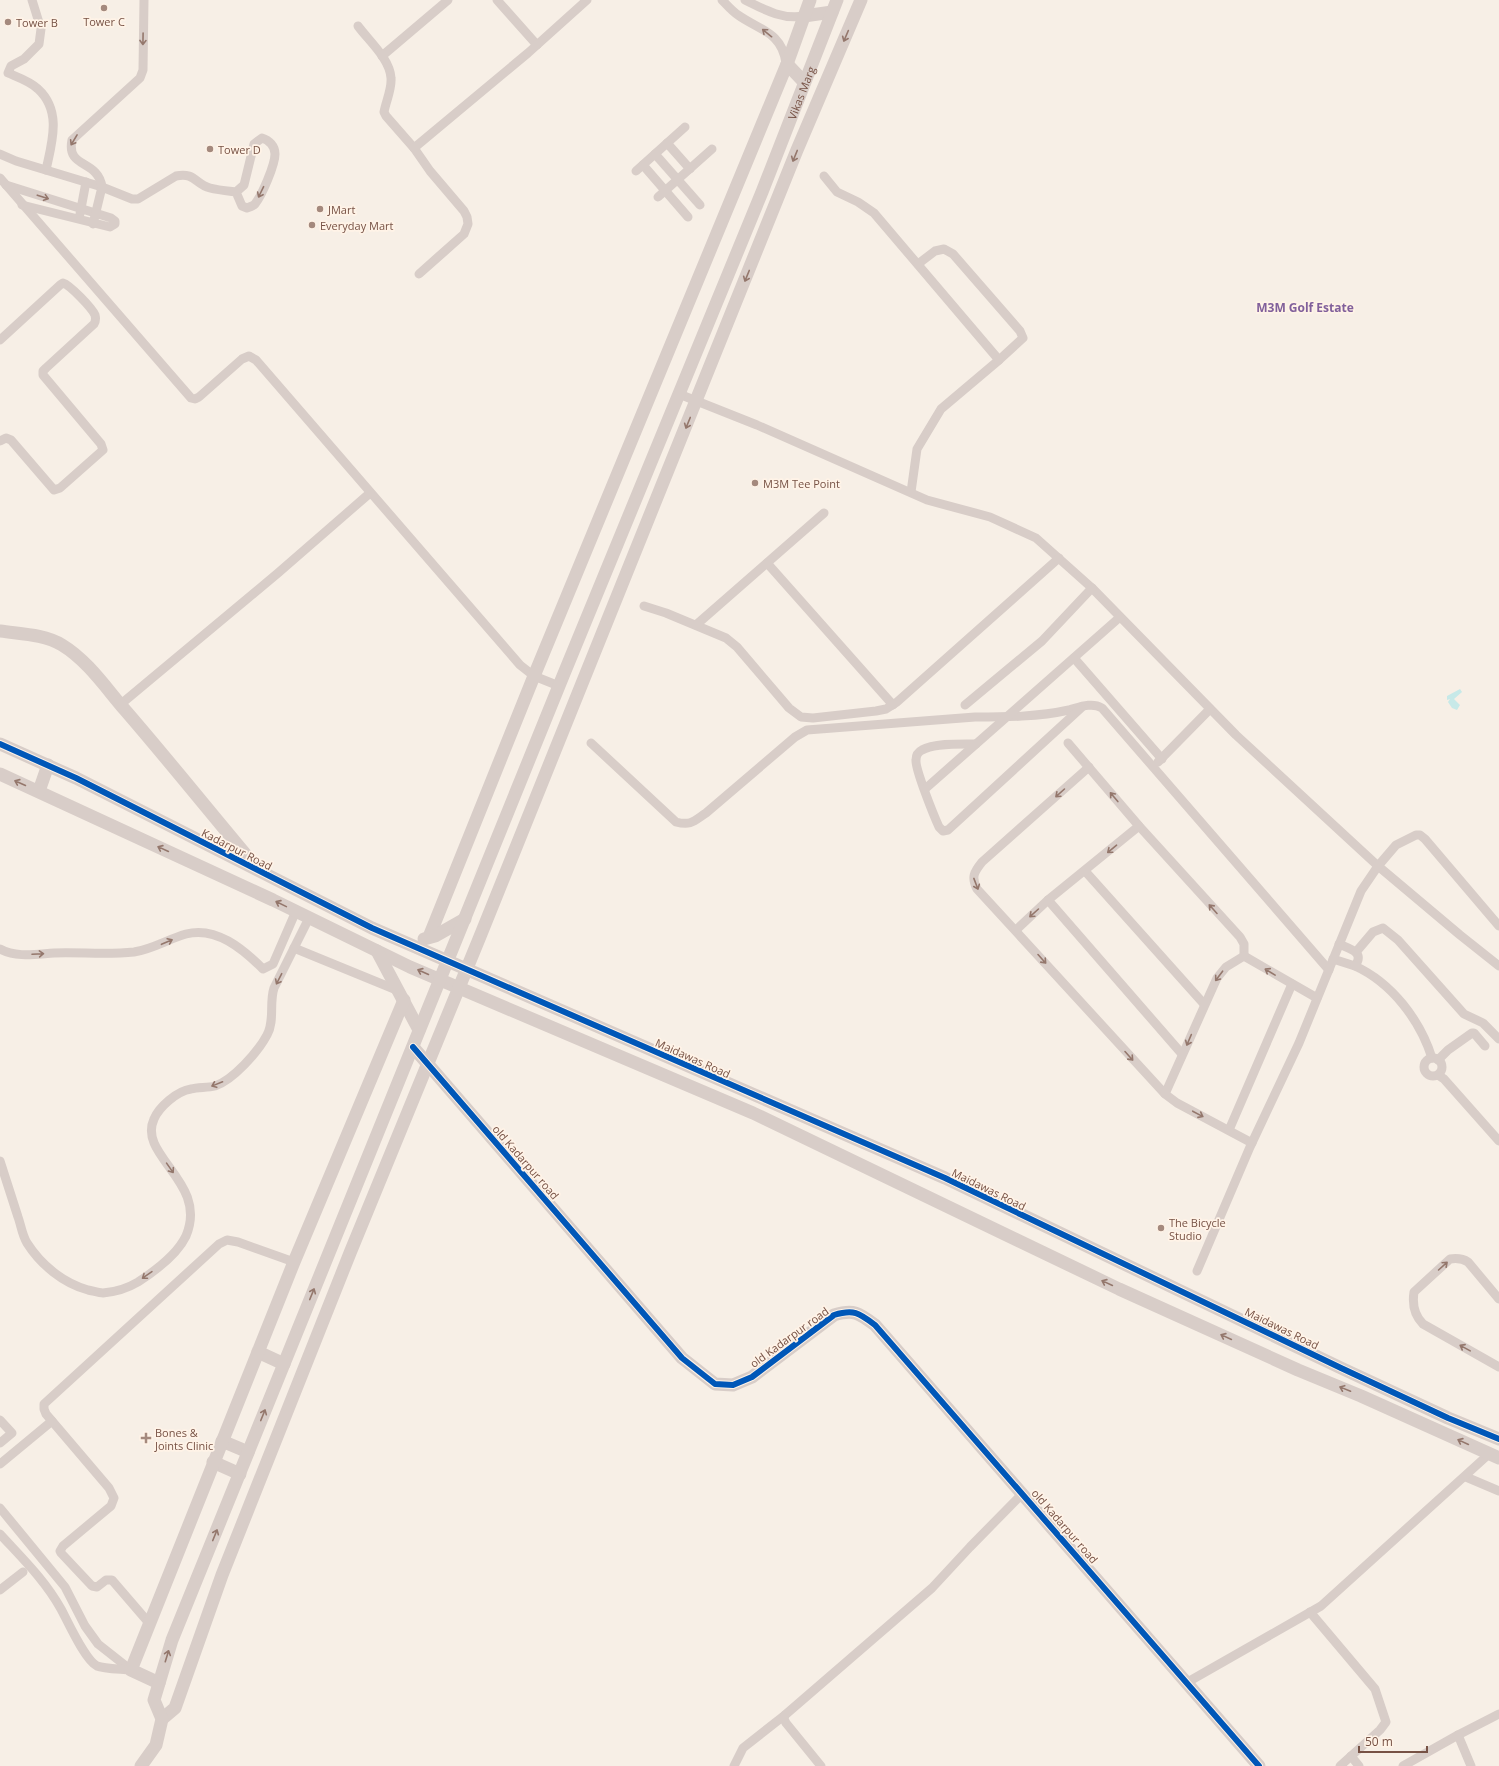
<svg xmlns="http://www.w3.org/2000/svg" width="1499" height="1766" font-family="'Open Sans',sans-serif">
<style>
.water{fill:#c7e9e8}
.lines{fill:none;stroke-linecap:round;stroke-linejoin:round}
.street{stroke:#d8cdc8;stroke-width:9}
.secondary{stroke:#d8cdc8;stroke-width:13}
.cycleway-casing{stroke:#fff3e7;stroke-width:8}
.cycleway{stroke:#0057b8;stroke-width:6}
.oneway{stroke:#94776c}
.poi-dot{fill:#a4897d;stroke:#fff3e7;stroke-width:1.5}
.labels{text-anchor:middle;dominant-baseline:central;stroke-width:3.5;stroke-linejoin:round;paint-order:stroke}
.poi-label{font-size:11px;fill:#775245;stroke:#fff3e7;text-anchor:start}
.street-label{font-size:11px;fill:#775245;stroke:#fff3e7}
.neighbourhood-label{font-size:12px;font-weight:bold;fill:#81609b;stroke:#fff3e7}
</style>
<rect width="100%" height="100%" fill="#f7efe6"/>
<path class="water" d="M1460,689L1462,692L1454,699L1460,705L1457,710L1452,708L1448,702L1450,699L1447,700V696Z"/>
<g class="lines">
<g class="street">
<path d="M32,0L41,29L39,44L24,59L11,66L8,73C17,77 30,81 38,89C62,111 52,142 46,170"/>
<path d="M497,0L537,45"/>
<path d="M722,0C727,5 732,11 738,15C759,30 782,32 786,63"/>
<path d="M745,0C763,9 782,20 804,16"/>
<path d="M358,26C369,41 390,59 391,78C392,89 386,101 384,112L386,116L414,148L430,171L464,211L467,217L468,224L464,234L419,274"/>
<path d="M382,56L448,0"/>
<path d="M667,143L690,169"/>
<path d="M414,148L528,53L587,0"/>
<path d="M0,154L16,161L102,187L132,199H138L176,176C195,172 195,184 210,188C218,190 228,191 236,192L244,185L254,144L262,138C269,140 275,146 275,154C275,165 262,195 255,204C253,206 250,207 247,208L242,206L236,192"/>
<path d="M655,154L700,205"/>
<path d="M643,165L688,217"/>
<path d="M636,171L685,127"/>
<path d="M824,176L837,192L858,202L874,213L999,360L941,409L917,449L911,492"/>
<path d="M0,178L191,398L195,399L199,397L242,359L249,356L256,360L520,665L534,676L559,686"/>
<path d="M6,185L111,218L115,221V224L110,227L22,205"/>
<path d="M658,197L712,149"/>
<path d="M80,214L86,182"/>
<path d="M93,224L102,187C98,159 66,169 72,140L140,78L143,70L144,0"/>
<path d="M918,264L935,251L944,249L953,254L1020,331L1023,338L999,360"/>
<path d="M0,340L60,285L63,283C70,285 92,308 95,315C96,319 96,321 94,324L46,368L43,371V375L101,444L103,450L60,488L54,490L11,440L6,438L0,441"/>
<path d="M679,394L757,425L927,500L990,517L1036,538L1092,588L1236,735L1378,866L1460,935L1499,966"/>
<path d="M767,563L893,705"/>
<path d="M644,606L666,613L726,638L737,647L789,708L801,717L813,718L876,711L886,709L897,702L1059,558"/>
<path d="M696,625L824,513"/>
<path d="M1074,658L1162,759"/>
<path d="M121,704L278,573L370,493"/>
<path d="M965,705L1042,641L1092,588"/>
<path d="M591,743L676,822C691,826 694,821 706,813L795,737L807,730L975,717C1006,717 1038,717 1069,710C1080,707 1092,702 1102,708L1329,970"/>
<path d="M1068,743L1139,826L1240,937L1244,944V956"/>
<path d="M976,744C961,744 934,743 922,750C918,752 916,756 916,760C915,769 934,816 939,827L943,831L948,830L1081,708"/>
<path d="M1158,762L1210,709"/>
<path d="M1089,767L982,862C974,872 971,877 977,889L1165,1094L1177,1103L1252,1143"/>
<path d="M925,789L1120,617"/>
<path d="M1085,871L1204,1004"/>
<path d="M1048,900L1182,1054"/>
<path d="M1016,930L1048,900L1139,826"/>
<path d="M294,948L399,991"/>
<path d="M0,949C16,958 37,954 54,953C81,952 107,955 134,952C153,949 168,939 186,934C216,926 243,949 263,969L273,964L296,911"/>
<path d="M1356,952L1373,932L1383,928L1398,940L1464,1014L1483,1023L1499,1039"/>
<path d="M1244,956L1317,998"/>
<path d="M1333,959L1355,966C1365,952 1350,949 1339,944"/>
<path d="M1355,966C1392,983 1420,1020 1432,1058"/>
<circle cx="1433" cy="1067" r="9"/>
<path d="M1438,1060L1448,1050L1472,1033H1474L1485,1046"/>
<path d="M1438,1075L1444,1079L1499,1141"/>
<path d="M1165,1094L1217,978L1226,967L1244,956"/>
<path d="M1229,1130L1292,984"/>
<path d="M0,1161C6,1180 12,1198 18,1217C21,1225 22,1235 27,1243C41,1265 63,1283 88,1290C93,1291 99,1293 103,1293C115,1292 128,1288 138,1282C155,1271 177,1255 186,1236C209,1182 137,1156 154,1119C159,1107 177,1091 191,1089C198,1087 207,1088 215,1086C233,1080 258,1052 267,1035C275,1021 269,1003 274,988L309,918"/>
<path d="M1197,1271L1250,1147L1299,1043L1361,891L1378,866L1396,845L1416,835H1420L1425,839L1499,926"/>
<path d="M1499,1299L1468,1262C1462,1258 1457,1258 1450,1259L1414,1292C1412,1305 1414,1315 1423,1324L1499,1367"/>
<path d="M0,1420L12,1433L0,1443"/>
<path d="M0,1464L52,1421"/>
<path d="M1466,1477L1499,1491"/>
<path d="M0,1508L65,1587L85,1626L98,1644L131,1670"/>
<path d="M0,1534C22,1558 45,1580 61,1609C68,1622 85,1660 97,1666C104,1669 122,1669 130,1670"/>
<path d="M0,1590L23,1572"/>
<path d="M1310,1612L1375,1689L1386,1722L1380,1730L1340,1766"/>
<path d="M149,1623L112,1580H106L97,1587L92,1586L61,1553L60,1551L63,1546L111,1506L114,1498L109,1488L46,1414L44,1409V1404L219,1244L227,1240L238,1242L294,1262"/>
<path d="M1186,1683L1321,1606L1489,1454"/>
<path d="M1458,1735L1471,1766"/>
<path d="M1351,1756L1359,1766"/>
<path d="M734,1766L743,1748L785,1715"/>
<path d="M821,1766L786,1723L784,1719L785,1715L932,1588L970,1547L1023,1493"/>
<path d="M1403,1766L1458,1735L1499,1714"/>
</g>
<g class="secondary">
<path d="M804,16L832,12"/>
<path d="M787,64L804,82"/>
<path d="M0,631C20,634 44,634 62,645C87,660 106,688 125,710C170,762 213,816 257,868"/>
<path d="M0,744L76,778L372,928L945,1178L1341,1368L1448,1418L1499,1439"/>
<path d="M0,774L273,900L410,967L753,1113L1119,1289L1298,1370L1361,1396L1499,1458"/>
<path d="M39,791L48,765"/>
<path d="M429,937L534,676L787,64L810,0"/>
<path d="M424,939L435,936L465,919"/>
<path d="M377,951L419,1030"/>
<path d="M413,1047L682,1358L715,1384L733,1385L752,1377L834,1315C854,1309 859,1313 875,1325L1259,1766"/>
<path d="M258,1352L284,1364"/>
<path d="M222,1441L248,1452"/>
<path d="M213,1462L240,1474"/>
<path d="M159,1683L131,1670L294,1262L404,1000"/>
<path d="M162,1719L175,1708L222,1575L350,1253L479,939L797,150L861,0"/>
<path id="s1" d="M141,1766L156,1745L162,1719L154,1700L172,1640L563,676L762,192L837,0"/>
</g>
<g class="cycleway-casing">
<g id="cycleway">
<path d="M0,744L76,778L372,928L945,1178L1341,1368L1448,1418L1499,1439"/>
<path d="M413,1047L682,1358L715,1384L733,1385L752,1377L834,1315C854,1309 859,1313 875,1325L1259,1766"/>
</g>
</g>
<use href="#cycleway" class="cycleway"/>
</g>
<defs><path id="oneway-shaft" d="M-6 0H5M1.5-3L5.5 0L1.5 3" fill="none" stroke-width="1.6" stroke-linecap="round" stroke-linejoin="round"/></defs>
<g class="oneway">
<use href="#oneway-shaft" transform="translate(767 33) rotate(-141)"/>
<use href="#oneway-shaft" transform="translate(846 36) rotate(113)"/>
<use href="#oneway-shaft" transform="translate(143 39) rotate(91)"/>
<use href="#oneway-shaft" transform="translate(74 140) rotate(121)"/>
<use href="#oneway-shaft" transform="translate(795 156) rotate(112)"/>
<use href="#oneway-shaft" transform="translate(261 192) rotate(116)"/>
<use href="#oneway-shaft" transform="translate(43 197) rotate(18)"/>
<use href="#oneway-shaft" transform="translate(747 276) rotate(112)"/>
<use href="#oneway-shaft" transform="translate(688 423) rotate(112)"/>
<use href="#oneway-shaft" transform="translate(20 783) rotate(-156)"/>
<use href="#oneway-shaft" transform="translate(1060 793) rotate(138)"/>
<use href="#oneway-shaft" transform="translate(1114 797) rotate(-130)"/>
<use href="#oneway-shaft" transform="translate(163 849) rotate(-155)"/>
<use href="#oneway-shaft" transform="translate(1112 849) rotate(140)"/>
<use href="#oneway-shaft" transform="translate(976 884) rotate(69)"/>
<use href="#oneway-shaft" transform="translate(281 904) rotate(-154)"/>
<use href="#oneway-shaft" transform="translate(1213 909) rotate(-132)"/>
<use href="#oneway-shaft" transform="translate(1034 913) rotate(138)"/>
<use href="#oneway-shaft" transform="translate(167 942) rotate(-23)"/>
<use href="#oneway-shaft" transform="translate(38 954) rotate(-3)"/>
<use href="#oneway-shaft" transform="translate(1042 959) rotate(48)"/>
<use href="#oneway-shaft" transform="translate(423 972) rotate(-156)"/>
<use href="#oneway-shaft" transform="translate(1270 972) rotate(-149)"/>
<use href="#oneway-shaft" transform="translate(1219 976) rotate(127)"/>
<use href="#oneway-shaft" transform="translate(279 979) rotate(117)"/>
<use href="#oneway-shaft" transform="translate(1189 1040) rotate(113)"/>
<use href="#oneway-shaft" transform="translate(1129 1056) rotate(48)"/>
<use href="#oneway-shaft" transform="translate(217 1084) rotate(158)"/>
<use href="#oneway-shaft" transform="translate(1198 1114) rotate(28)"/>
<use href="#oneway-shaft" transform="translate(170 1168) rotate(55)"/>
<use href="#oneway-shaft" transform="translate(1443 1266) rotate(-42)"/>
<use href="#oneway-shaft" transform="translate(147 1275) rotate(145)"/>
<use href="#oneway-shaft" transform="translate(1107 1283) rotate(-155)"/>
<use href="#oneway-shaft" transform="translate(312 1294) rotate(-68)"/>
<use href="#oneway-shaft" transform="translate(1226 1337) rotate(-155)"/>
<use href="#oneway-shaft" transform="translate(1465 1348) rotate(-151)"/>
<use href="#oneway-shaft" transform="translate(1345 1389) rotate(-158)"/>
<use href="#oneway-shaft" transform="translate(263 1415) rotate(-68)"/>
<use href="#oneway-shaft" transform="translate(1463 1442) rotate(-155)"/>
<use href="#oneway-shaft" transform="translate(215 1535) rotate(-68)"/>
<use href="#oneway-shaft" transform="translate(167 1656) rotate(-73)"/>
</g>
<g class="poi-dot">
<circle cx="104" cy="8" r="4"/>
<circle cx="8" cy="22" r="4"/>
<circle cx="210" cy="149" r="4"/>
<circle cx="320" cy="209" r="4"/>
<circle cx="312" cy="225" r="4"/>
<circle cx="755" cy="483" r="4"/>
<circle cx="1161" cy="1228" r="4"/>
<path d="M144 1432h4v4h4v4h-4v4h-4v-4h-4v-4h4z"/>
</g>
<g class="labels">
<g class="poi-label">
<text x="104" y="21" text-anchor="middle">Tower C</text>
<text x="16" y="22">Tower B</text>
<text x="218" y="149">Tower D</text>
<text x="328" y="209">JMart</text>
<text x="320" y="225">Everyday Mart</text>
<text x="763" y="483">M3M Tee Point</text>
<text x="1169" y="1222">The Bicycle<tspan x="1169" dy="13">Studio</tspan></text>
<text x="155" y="1432">Bones &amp;<tspan x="155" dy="13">Joints Clinic</tspan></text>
</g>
<g class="street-label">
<text stroke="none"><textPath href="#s1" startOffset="1806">Vikas Marg</textPath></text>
<text transform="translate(237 849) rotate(27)">Kadarpur Road</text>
<text transform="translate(693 1058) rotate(24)">Maidawas Road</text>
<text transform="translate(526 1162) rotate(49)">old Kadarpur road</text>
<text transform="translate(989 1189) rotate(26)">Maidawas Road</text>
<text transform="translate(1282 1328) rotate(26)">Maidawas Road</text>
<text transform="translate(789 1337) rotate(-36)">old Kadarpur road</text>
<text transform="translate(1065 1526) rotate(49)">old Kadarpur road</text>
</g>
<g class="neighbourhood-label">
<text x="1305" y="307">M3M Golf Estate</text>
</g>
</g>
<path d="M1359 1746v6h68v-6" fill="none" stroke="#775245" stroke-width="2"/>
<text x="1365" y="1746" font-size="12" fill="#775245" stroke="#fff3e7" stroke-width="3" paint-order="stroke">50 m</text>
</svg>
